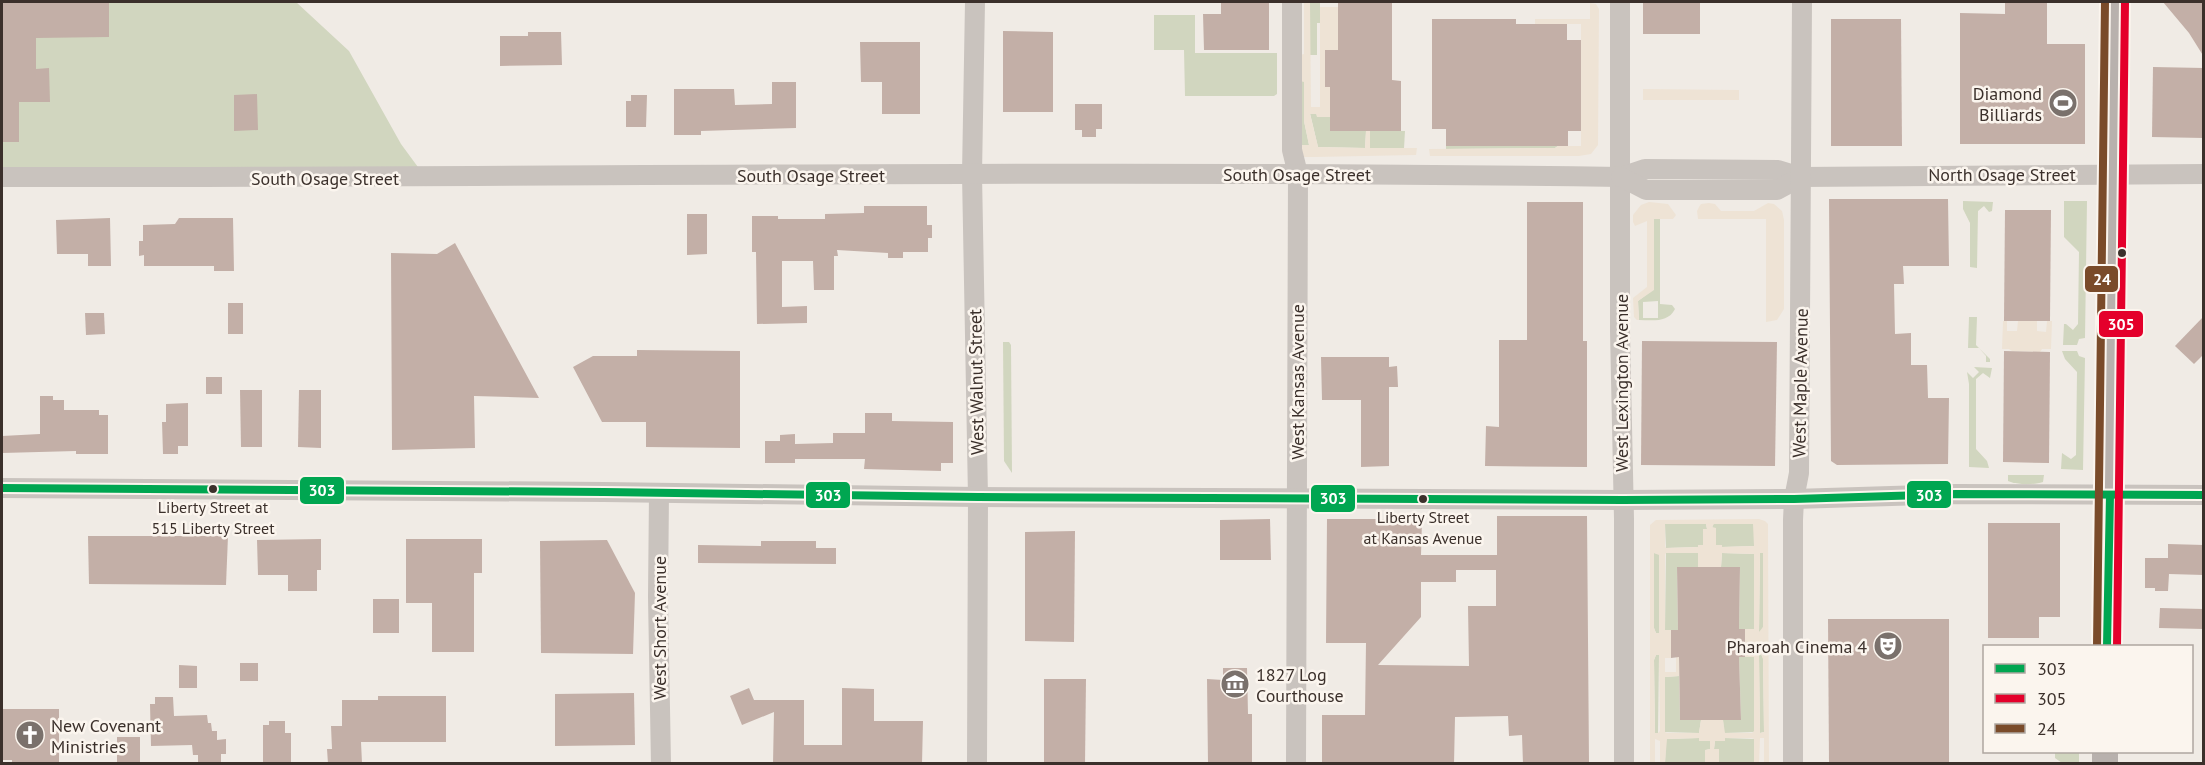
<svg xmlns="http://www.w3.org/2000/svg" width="2205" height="765" font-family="'PT Sans',sans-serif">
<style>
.green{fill:#d1d6bf;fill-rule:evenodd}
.plaza{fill:#eee3d5;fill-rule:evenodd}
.building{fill:#c3afa7;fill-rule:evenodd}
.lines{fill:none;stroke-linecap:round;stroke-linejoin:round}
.minor{stroke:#c9c3be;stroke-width:20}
.major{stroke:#b8b1ad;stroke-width:26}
.bus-1-casing{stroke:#fbf5ee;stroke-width:12}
.bus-2-casing{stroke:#fbf5ee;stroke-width:12}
.bus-3-casing{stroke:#fbf5ee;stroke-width:12}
.bus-1{stroke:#00a651;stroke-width:8}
.bus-2{stroke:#e4002b;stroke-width:8}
.bus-3{stroke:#7a4b2a;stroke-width:8}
.bus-dot{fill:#3b302b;stroke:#fbf5ee;stroke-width:2}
.labels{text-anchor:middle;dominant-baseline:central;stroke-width:5;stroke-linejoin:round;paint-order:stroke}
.bus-label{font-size:16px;fill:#3b302b;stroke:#fbf5ee}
.poi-label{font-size:18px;fill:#3b302b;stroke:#fbf5ee;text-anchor:end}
.street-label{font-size:18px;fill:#3b302b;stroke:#fbf5ee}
.line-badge{stroke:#fbf5ee;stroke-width:2}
.badge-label{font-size:16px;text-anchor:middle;font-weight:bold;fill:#fff}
</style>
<rect width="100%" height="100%" fill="#f0ebe5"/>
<g class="green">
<path d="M2,2H296L349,51L401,144L426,178L2,177Z"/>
<path d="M1310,2H1320V23H1317V55H1310Z"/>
<path d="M1154,15H1195V53H1277V94L1274,96H1185L1184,50H1154Z"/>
<path d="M1300,81H1304V121L1309,145H1300Z"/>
<path d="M1310,113L1317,114V117H1330V131H1366L1365,148L1318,147Z"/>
<path d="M1370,131H1405L1404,148H1369Z"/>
<path d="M1446,146H1558L1555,148L1446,149Z"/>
<path d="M1963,201L1993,202L1992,211L1989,212L1984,206L1978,211L1977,268L1970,267V223L1963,209Z"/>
<path d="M2064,201H2087L2085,338L2079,339L2077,345H2063L2064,324H2066L2073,330L2078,324L2079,252L2064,237Z"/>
<path d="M1654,219H1660V304L1672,305L1675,309C1668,323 1653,320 1639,320L1638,301L1654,289ZM1658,301V318H1643V302Z"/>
<path d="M1969,317H1977L1976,345L1990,359V362H1986V356L1979,348H1968Z"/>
<path d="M1003,342H1009L1011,345L1012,473L1004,461Z"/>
<path d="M2062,351H2077L2079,356L2085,358L2083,470L2061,469L2062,453L2071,459L2076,455L2077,372L2065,359Z"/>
<path d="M1974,367L1992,368L1990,378L1983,373L1976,379V449L1987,461L1989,468L1969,467V384L1967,372L1973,378L1979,372Z"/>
<path d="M2008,475H2044L2043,482C2033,485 2018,485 2008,481Z"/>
<path d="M1665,524H1706L1707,529H1703V545L1698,547L1666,548Z"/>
<path d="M1713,524H1754V546L1721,547L1716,545V529H1712Z"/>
<path d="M1654,553L1659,554V633H1656L1654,628Z"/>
<path d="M1666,553H1698V567H1677L1678,630H1665Z"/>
<path d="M1722,553L1754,554V629H1739L1740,567H1721Z"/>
<path d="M1760,553H1763V627L1762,631L1759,632Z"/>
<path d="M1761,654L1763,658L1764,732L1760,733L1759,655Z"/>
<path d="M1656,655H1659L1658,733H1655L1654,660Z"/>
<path d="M1739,657H1754V732L1724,733L1723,720L1741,719Z"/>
<path d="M1679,676L1680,720H1701L1699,733L1665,732V677Z"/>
<path d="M1699,738L1700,741H1710V749L1706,750L1705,763H1665L1666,739Z"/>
<path d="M1724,738L1754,739V763H1715H1719L1714,749L1715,741H1724Z"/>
<path d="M2073,752H2079V763H2062L2055,758V753H2073Z"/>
</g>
<g class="plaza">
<path d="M1299,2L1300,55L1304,54V2H1310L1311,107H1320V7H1338V50H1325V86L1330,87V117H1317L1316,114H1310L1318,147L1365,148L1366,131H1370V148H1417L1416,155L1314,157H1301L1299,155ZM1300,81L1304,82V121L1309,145H1300Z"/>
<path d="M1590,3L1596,4L1599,9L1598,145L1591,154L1579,156H1430L1429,149L1555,148L1558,146H1581V24H1535V19H1590Z"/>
<path d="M1643,89L1739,90V100H1643Z"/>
<path d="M1649,202L1668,204L1676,215L1673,219H1654V290L1638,301L1639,320H1637L1634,317L1633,298L1647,287V221L1635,226L1633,222V215L1641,205Z"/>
<path d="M1709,203L1715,204L1721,211H1754L1768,203L1774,204L1782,211L1784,220V309L1777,320L1766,322V219H1698L1697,211L1699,207L1701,204Z"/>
<path d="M2003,321H2007V331H2017L2018,321H2037V331L2046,332L2047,321H2052L2051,349H2042L2040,352L2012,351L2009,349H2002Z"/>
<path d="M1759,519L1765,521L1768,524V537L1769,763H1764V738H1760L1759,763H1754V739L1752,738H1725V741H1715L1714,749H1719V763L1715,764L1705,763V750L1710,749V741H1699V738L1667,739L1665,763H1660V741L1655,739V763H1650V525L1656,520ZM1665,524H1706L1707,529H1703V545H1698V547L1666,548L1665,546ZM1714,524H1753L1754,546L1722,547V545H1716V528L1712,527ZM1654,553L1659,555V633H1656L1654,628ZM1666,553H1698V567H1721L1722,553L1754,554V629H1745V657H1754V731L1752,733H1725L1723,720H1701L1699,733H1667L1665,732V677L1679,676V657H1676V672H1665V658H1671V630H1665V555ZM1760,553H1763V627L1759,632ZM1761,654L1763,659L1764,732L1760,733L1759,655ZM1656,655H1659L1660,731L1658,733H1655L1654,660Z"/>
</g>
<g class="building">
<path d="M2,2H109V37L36,38V69L49,68L50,102H19V142H2Z"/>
<path d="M1221,2H1269V50H1204L1203,14H1221Z"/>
<path d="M1338,2H1392V80L1401,81V131H1330V87H1325V50H1338Z"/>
<rect x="1643" y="2" width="57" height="32"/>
<path d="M2005,2H2047V44H2085V144H1960V13L2005,14Z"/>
<path d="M2163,2H2204V57L2189,33Z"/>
<path d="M1432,19H1516V24H1567V40H1581V131H1568V146H1446V129H1432Z"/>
<path d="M1831,19H1901L1902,146H1831Z"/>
<path d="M1003,31L1053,32V112H1003Z"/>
<path d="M528,32H561L562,65L500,66V36H528Z"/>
<path d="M860,42H920V114H882V82H861Z"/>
<path d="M2153,67L2204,68V138L2152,137Z"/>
<path d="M772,82H796V128L701,131V135H674V89H734L735,105L772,104Z"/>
<path d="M257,94L258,130L234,131V95Z"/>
<path d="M631,95H647L646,127H626V101H631Z"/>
<path d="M1075,104H1102V129H1096V137H1082V130H1075Z"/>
<path d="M1829,199H1948L1949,266H1903L1904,284H1894L1895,334L1911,333V365H1927L1928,398H1949L1948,464L1837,465L1831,461Z"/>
<path d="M1527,202H1583V341H1587V467L1485,466L1486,426L1499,427V340H1527Z"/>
<path d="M864,206H927V225H932V238H928V252H903V258H888V253L837,250L838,256H834V290H814L813,261H782V307L807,306V323L757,324L756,252H752V216H778V219H825V214L864,213Z"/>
<path d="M2005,210H2051L2050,321H2004Z"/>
<path d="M687,214H707V254L687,255Z"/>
<path d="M110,218L111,266H88V254H57L56,220Z"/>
<path d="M179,218H233L234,271H214V266H144V255L139,256V241H143V225L175,224Z"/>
<path d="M455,243L539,398L474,396L475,448L392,450L391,253L437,254Z"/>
<rect x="228" y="303" width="15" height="31"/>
<path d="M85,313H104L105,334L86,335Z"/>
<path d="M2204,316V354L2194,364L2175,346Z"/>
<path d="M1642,341L1777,342L1775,466L1641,465Z"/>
<path d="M637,350L740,351V448L646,447V422H602L573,367L593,356H637Z"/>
<path d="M2004,351L2050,352L2049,463L2003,462Z"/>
<path d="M1321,357H1389V367L1397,366L1398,387H1389V466L1361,467V400H1322Z"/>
<rect x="206" y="377" width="16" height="17"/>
<path d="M240,390H262V447H241Z"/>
<path d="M299,390H321V448L298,447Z"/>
<path d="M40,396H53V400H64V410H99V415H108V454H76V451L2,453V436L40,434Z"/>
<path d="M188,403V446H178V454H163L162,422H166V404Z"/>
<path d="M865,413H892V421L953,422V463H941V471L864,469L865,459H795V463H765V441H780V435L795,434V444L833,443V433H865Z"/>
<path d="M1497,516H1587L1589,764H1523L1522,735L1509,736L1508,716L1455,717L1454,764H1322V715H1365L1366,643H1326L1327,519H1422L1421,555H1497ZM1456,570H1496V606H1468L1469,666L1378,665L1421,617V582H1456Z"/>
<path d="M1270,519L1271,560H1220V520Z"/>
<path d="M1988,523H2060V617H2039V638H1988Z"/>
<path d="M1075,531L1074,642L1025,641V532Z"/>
<path d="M88,536H228L226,585L89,584Z"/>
<path d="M321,539V570H317V591H288V575H258L257,540Z"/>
<path d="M406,539H482V573H474V652H432V603H406Z"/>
<path d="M607,540L635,593L633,654L541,653L540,541Z"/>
<path d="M761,541H816V548H836V564L698,563V545L761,546Z"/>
<path d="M2168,544L2204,545V575L2169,574L2168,591H2155V588H2145V558H2168Z"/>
<path d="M1677,567H1740L1739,629H1745V657H1739L1741,720H1680L1679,657L1671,658V630H1678Z"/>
<rect x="373" y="599" width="26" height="34"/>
<path d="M2160,608L2204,609V629L2159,628Z"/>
<path d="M1828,619H1949V764H1829Z"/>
<rect x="240" y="663" width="18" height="18"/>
<path d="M179,665L197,666V688H179Z"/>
<path d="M1223,668H1247L1248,714H1252V764H1208L1207,679L1223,680Z"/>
<path d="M1044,679H1086L1085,764H1044Z"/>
<path d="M749,688L754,700H804V745H842V688L874,689V721H923L922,764H773L774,712L742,725L730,696Z"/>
<path d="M634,693L635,745L555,746V694Z"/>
<path d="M378,696H446V742H361L362,763L328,764L327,749H332L331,726H342V700H378Z"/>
<path d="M155,697H173L174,716L207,715L208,723H211L212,731H217V740L226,739V754H221V763L198,764V755H193L192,745L151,746L150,704H155Z"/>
<path d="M2,709H59V764H12V760H2Z"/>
<path d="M269,721H285V733H291V763H263V725H269Z"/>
<rect x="117" y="737" width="23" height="27"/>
</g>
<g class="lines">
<g class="minor">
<path d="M975,2L972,174L978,497L977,764"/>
<path d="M1292,2V150L1298,174L1296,764"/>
<path d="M1620,2V331L1624,519V764"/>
<path d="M2,177C541,178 1081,169 1621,177L1645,169L1778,170L1801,177L2204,174"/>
<path d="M1621,177L1646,190H1777L1801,177"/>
<path d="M2,488L604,492L978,497L1623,500L1794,499L1956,494L2204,495"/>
<path d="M659,493L658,597L661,764"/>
<path d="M1793,764V520L1794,499L1799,473L1802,2"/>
</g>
<g class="major">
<path d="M2107,646L2115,2"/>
<path d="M2105,764V752"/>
</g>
<g class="bus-1-casing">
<g id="bus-1">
<path d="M2,488L604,492L978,497L1623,500L1794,499L1956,494L2204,495"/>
<path d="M2107,646L2110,495"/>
</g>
</g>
<g class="bus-2-casing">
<path id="bus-2" d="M2117,646L2125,2"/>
</g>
<g class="bus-3-casing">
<path id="bus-3" d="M2097,646L2105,2"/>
</g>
<use href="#bus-1" class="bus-1"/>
<use href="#bus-2" class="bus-2"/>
<use href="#bus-3" class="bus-3"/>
</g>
<defs>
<g id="stadium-disc" transform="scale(1.5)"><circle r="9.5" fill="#7a716c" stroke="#fbf5ee"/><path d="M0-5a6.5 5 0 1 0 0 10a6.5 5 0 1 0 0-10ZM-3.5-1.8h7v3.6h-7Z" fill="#fff"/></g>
<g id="theatre-disc" transform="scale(1.5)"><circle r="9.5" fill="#7a716c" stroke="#fbf5ee"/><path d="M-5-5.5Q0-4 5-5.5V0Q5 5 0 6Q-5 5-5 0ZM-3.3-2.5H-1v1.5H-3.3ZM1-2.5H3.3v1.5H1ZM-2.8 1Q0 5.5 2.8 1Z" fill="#fff"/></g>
<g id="museum-disc" transform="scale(1.5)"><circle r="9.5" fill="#7a716c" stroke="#fbf5ee"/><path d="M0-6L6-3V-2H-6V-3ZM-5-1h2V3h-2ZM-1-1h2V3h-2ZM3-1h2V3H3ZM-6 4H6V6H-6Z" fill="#fff"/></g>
<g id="church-disc" transform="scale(1.5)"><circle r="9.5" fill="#7a716c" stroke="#fbf5ee"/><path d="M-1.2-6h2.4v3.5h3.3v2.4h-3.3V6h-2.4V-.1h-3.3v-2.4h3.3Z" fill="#fff"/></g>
</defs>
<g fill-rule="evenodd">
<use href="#stadium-disc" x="2063" y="103"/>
<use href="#theatre-disc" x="1888" y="646"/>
<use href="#museum-disc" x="1235" y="684"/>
<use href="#church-disc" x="30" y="735"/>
</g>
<g class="bus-dot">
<circle cx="2122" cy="253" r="5"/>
<circle cx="213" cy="489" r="5"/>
<circle cx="1423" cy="499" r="5"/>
</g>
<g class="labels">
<g class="bus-label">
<text x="213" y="507">Liberty Street at<tspan x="213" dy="21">515 Liberty Street</tspan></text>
<text x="1423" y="517">Liberty Street<tspan x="1423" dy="21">at Kansas Avenue</tspan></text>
</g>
<g class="poi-label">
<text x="2042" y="93">Diamond<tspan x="2042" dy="21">Billiards</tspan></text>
<text x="1867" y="646">Pharoah Cinema 4</text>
<text x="1256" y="674" text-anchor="start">1827 Log<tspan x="1256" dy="21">Courthouse</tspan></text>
<text x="51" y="725" text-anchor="start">New Covenant<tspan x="51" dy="21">Ministries</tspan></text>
</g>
<g class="street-label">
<text x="1297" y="174">South Osage Street</text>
<text x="2002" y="174">North Osage Street</text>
<text x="811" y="175">South Osage Street</text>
<text x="325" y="178">South Osage Street</text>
<text transform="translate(976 382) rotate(-91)">West Walnut Street</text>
<text transform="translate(1297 382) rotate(-90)">West Kansas Avenue</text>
<text transform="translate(1621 383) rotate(-90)">West Lexington Avenue</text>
<text transform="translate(1800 383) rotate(-89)">West Maple Avenue</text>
<text transform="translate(659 628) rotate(-90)">West Short Avenue</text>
</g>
</g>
<g class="line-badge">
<rect x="2084" y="265" width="35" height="28" rx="6" fill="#7a4b2a"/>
<rect x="2098" y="310" width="46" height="28" rx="6" fill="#e4002b"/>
<rect x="299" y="476" width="46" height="29" rx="6" fill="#00a651"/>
<rect x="1906" y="480" width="46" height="29" rx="6" fill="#00a651"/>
<rect x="805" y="481" width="46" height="28" rx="6" fill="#00a651"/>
<rect x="1310" y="484" width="46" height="29" rx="6" fill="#00a651"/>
</g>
<g class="badge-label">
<text x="2102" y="285">24</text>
<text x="2121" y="330">305</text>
<text x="322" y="496">303</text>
<text x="1929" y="501">303</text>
<text x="828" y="501">303</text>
<text x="1333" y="504">303</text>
</g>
<rect width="2205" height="765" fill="none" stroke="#3b302b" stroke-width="6"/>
<rect x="1983" y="645" width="210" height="108" fill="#fbf5ee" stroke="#aea6a0" stroke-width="1.5"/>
<rect x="1995" y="664" width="30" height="9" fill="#00a651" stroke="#aea6a0" stroke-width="1.5"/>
<text x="2037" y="675" font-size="18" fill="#3b302b">303</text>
<rect x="1995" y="694" width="30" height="9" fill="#e4002b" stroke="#aea6a0" stroke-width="1.5"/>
<text x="2037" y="705" font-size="18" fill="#3b302b">305</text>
<rect x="1995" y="724" width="30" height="9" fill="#7a4b2a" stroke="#aea6a0" stroke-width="1.5"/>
<text x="2037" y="735" font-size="18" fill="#3b302b">24</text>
</svg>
